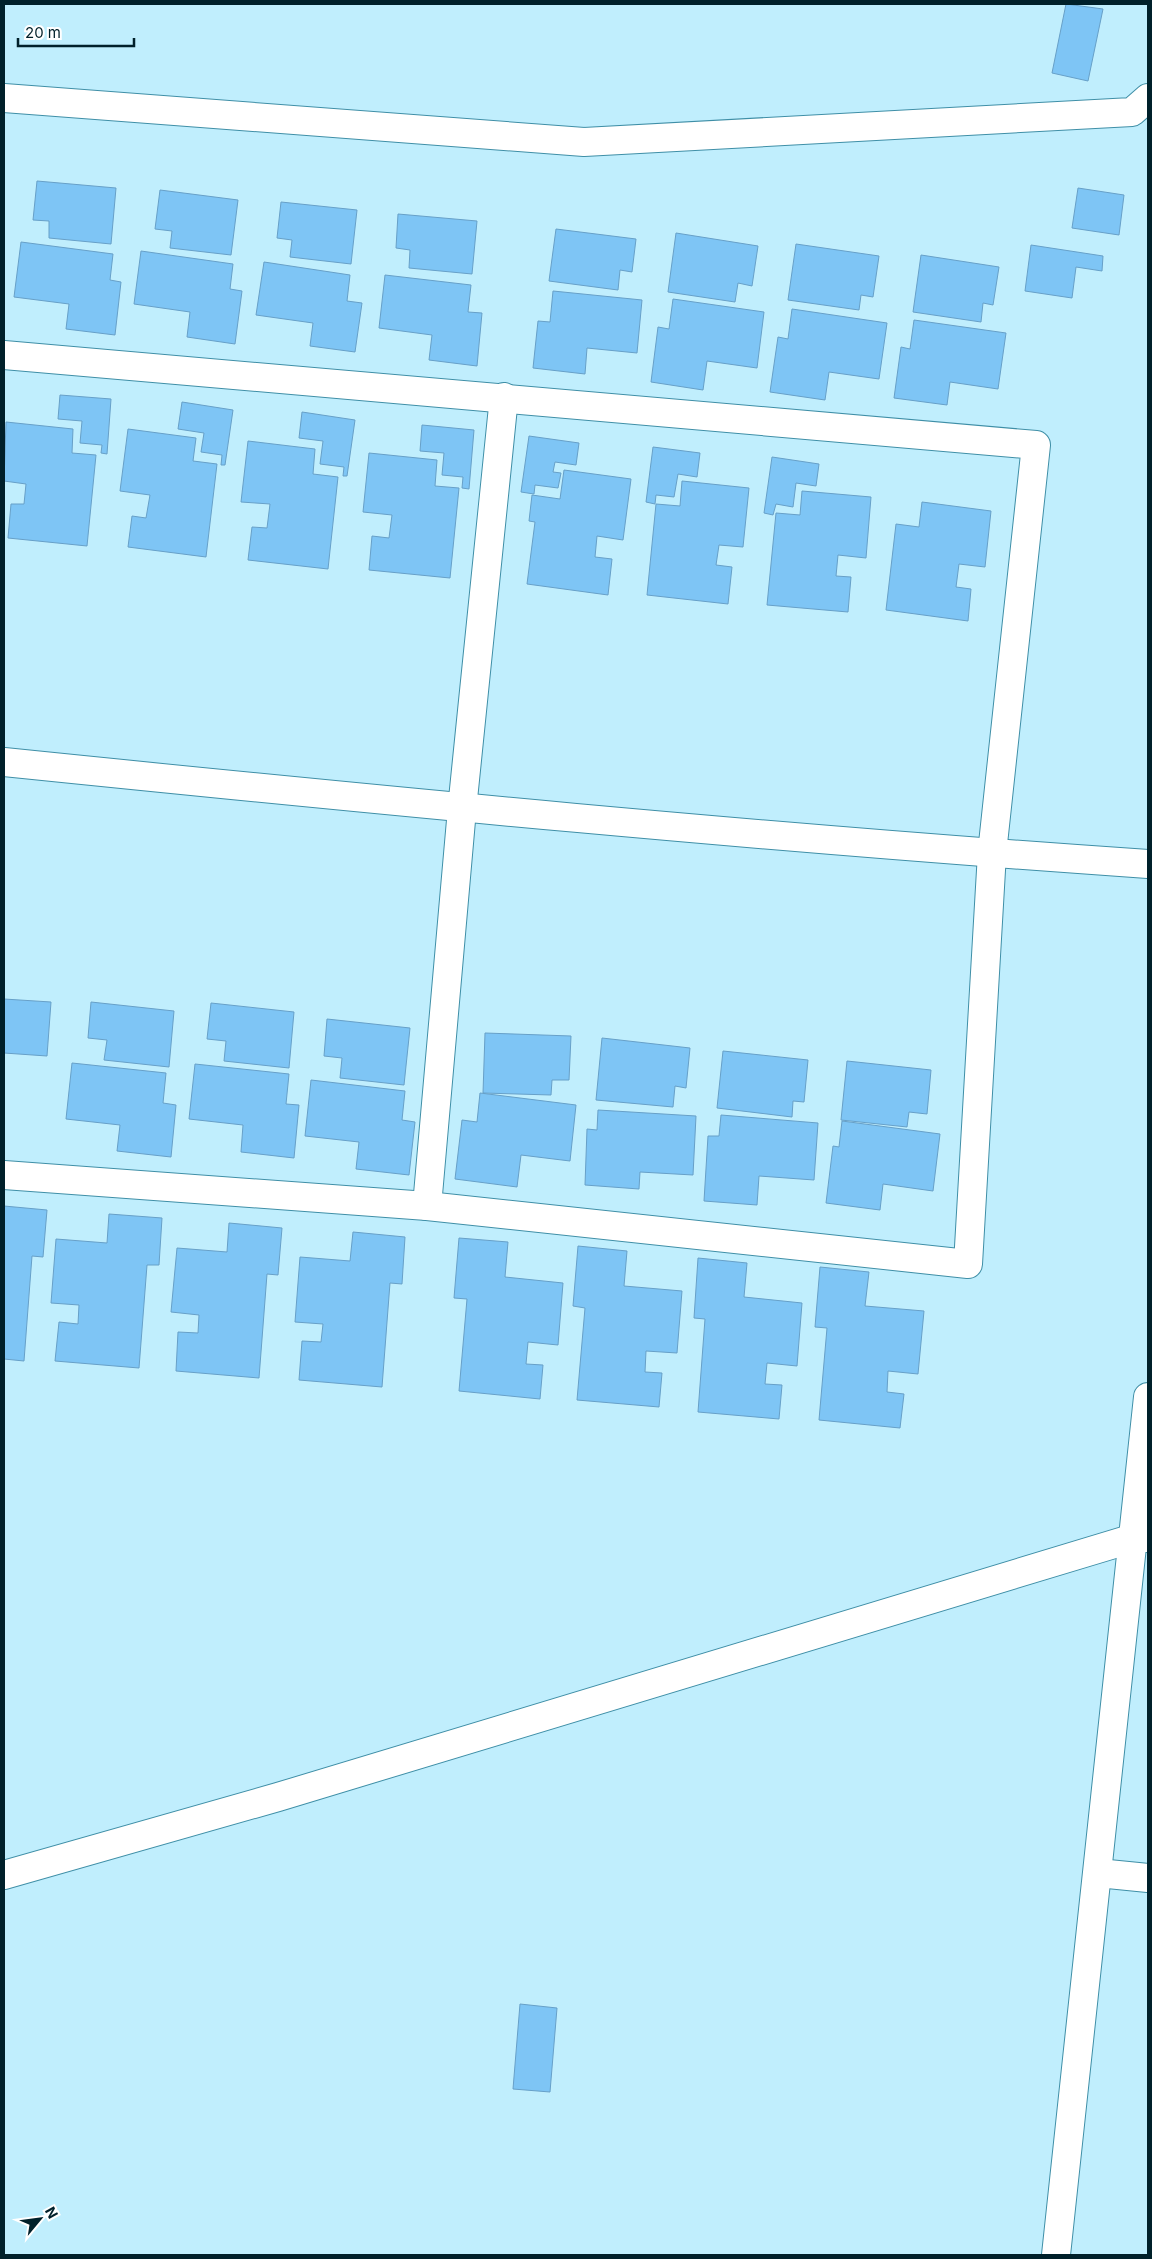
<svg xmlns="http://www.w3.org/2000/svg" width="1152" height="2259" font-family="Inter,sans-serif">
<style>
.building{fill:#7ec5f5;stroke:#67a0c8}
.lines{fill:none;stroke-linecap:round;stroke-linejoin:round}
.street-casing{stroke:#3f8fa7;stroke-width:30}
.secondary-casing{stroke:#3f8fa7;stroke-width:30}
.street{stroke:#fff;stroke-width:28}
.secondary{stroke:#fff;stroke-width:28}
</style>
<rect width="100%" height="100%" fill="#c0eefd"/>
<g class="building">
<path d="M1066,4L1103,9L1088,81L1052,73Z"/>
<path d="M37,181L116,188L111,244L49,238V221L33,220Z"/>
<path d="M1078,188L1124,195L1119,235L1072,228Z"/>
<path d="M160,190L238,200L231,255L170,248L172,231L155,229Z"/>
<path d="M281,202L357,210L351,264L290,257L292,240L277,238Z"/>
<path d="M398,214L477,221L472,274L409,268L410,250L396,248Z"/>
<path d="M556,229L636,239L632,272L620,270L618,290L549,281Z"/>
<path d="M676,233L758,246L752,286L738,283L735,302L668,292Z"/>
<path d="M21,242L113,254L110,280L121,282L115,335L66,329L69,304L14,297Z"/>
<path d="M796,244L879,256L873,297L861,295L859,310L788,300Z"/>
<path d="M1031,245L1103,256L1102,271L1076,267L1072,298L1025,291Z"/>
<path d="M141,251L233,264L230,289L242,291L235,344L187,337L190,312L134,304Z"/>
<path d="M921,255L999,267L993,305L983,303L981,322L913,312Z"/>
<path d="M264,262L350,275L347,301L362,303L355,352L310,346L313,323L256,315Z"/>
<path d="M385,275L471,285L468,312L482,313L477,366L429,360L432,335L379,328Z"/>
<path d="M553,291L642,300L637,353L587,348L585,374L533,368L538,321L550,322Z"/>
<path d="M673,299L764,312L757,368L707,361L703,390L651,382L658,327L669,329Z"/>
<path d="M792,309L887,323L879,379L829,372L825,400L770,392L778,337L788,339Z"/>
<path d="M914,320L1006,333L998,389L950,382L947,405L894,398L901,347L910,349Z"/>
<path d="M60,395L111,399L107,454L101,453L102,445L80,443L82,421L58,419Z"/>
<path d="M182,402L233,410L225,465H221L222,455L201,452L204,433L178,429Z"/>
<path d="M302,412L355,420L347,476H343L344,467L320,464L323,441L299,438Z"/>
<path d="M6,422L73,429L72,453L96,455L87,546L8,538L11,504H24L26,484L4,481Z"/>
<path d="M422,425L474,430L469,489L462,488L463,477L442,475L444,453L420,451Z"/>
<path d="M128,429L196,438L193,461L217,464L206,557L128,547L132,516L146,518L150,495L120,491Z"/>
<path d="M529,436L579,443L576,465L555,462L553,472L561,473L558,488L535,485L534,494L521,492Z"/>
<path d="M248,441L315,449L313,474L338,477L328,569L248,560L252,527L267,528L270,504L241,502Z"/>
<path d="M653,447L700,453L697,477L678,474L674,497L656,495L655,504L646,502Z"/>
<path d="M369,453L437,460L435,486L459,488L450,578L369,570L372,536L389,538L392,515L363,512Z"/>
<path d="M772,457L819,464L816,486L796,483L793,507L776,504L773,515L764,513Z"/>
<path d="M564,470L631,479L623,540L597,536L595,557L612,559L608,595L527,584L535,522L529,521L532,495L560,499Z"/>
<path d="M682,481L749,488L743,547L719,545L716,565L732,567L728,604L647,595L656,504L680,506Z"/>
<path d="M802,491L871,497L866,558L838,555L836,576L851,577L848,612L767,605L776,513L800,515Z"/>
<path d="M922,502L991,511L985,567L959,564L956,587L971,589L968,621L886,610L896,524L919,527Z"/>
<path d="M4,999L51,1002L47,1056L4,1053Z"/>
<path d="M91,1002L174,1011L169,1067L104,1060L107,1040L88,1038Z"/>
<path d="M211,1003L294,1012L289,1068L224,1061L226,1041L207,1039Z"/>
<path d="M327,1019L410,1028L404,1085L340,1078L342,1058L324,1056Z"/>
<path d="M485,1033L571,1036L569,1080H552L551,1095L483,1093Z"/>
<path d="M602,1038L690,1048L686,1088L675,1086L673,1107L596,1100Z"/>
<path d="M723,1051L808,1060L804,1102L793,1101L792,1117L717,1108Z"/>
<path d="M847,1061L931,1070L927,1114L909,1112L907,1127L841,1120Z"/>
<path d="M72,1063L166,1073L163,1103L176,1105L171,1157L117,1151L120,1125L66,1119Z"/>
<path d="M195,1064L289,1074L286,1104L299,1105L294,1158L241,1152L243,1125L189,1119Z"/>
<path d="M311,1080L405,1091L402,1120L415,1122L409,1175L356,1169L359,1142L305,1136Z"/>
<path d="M480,1093L576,1105L570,1161L521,1155L517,1187L455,1179L462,1120L477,1122Z"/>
<path d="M598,1110L696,1116L693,1175L640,1172L639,1189L585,1185L587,1129L597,1130Z"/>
<path d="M721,1115L818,1123L814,1180L759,1176L757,1205L704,1201L708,1136H719Z"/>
<path d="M842,1121L940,1134L933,1191L883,1184L880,1210L826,1203L833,1146L839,1147Z"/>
<path d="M4,1206L47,1210L43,1257L32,1256L24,1361L4,1359Z"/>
<path d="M109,1214L162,1218L159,1265H147L139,1368L55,1361L59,1322L78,1324L79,1305L51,1303L56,1239L107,1243Z"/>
<path d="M229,1223L282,1228L278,1275L267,1274L259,1378L176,1371L178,1332L198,1333L199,1315L171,1312L177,1248L227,1252Z"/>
<path d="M353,1232L405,1237L402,1284L390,1283L382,1387L299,1380L302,1341L321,1342L323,1324L295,1322L300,1257L350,1261Z"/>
<path d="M459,1238L508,1242L505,1277L563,1283L558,1345L528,1342L526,1364L543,1365L540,1399L459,1391L467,1299L454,1298Z"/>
<path d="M578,1246L627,1251L624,1286L682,1291L677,1353L646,1351L645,1372L662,1373L659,1407L577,1400L585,1308L573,1306Z"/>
<path d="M698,1258L747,1263L744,1297L802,1303L797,1366L767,1363L765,1384L782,1385L779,1419L698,1412L705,1319L694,1318Z"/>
<path d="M820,1267L869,1272L865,1306L924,1311L918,1374L888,1371L887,1392L904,1394L900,1428L819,1420L827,1328L815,1327Z"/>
<path d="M520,2004L557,2008L550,2092L513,2089Z"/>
</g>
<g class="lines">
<g class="street-casing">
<g id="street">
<path d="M4,98L584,142L1132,112L1148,98"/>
<path d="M4,355L1036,445L992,853L968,1264L427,1206L4,1175"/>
<path d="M4,762C385,801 766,838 1148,864"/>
<path d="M427,1206L462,809L504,397"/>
<path d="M1098,1873L1148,1878"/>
<path d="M4,1875L278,1797L1134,1538H1148"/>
</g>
</g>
<g class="secondary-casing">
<path id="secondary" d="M1056,2255L1148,1397"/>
</g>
<use href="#street" class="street"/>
<use href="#secondary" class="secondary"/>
</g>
<rect width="1152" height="2259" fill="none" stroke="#00202a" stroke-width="10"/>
<g transform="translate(40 2219) rotate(61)" stroke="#ffffff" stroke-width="4" paint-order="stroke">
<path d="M0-4L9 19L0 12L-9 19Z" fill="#00202a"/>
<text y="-8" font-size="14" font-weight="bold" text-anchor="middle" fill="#00202a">N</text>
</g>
<path d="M18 38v8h116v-8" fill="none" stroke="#00202a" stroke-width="2.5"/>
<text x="25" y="38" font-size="15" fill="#00202a" stroke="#ffffff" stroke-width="4" paint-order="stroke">20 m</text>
</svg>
